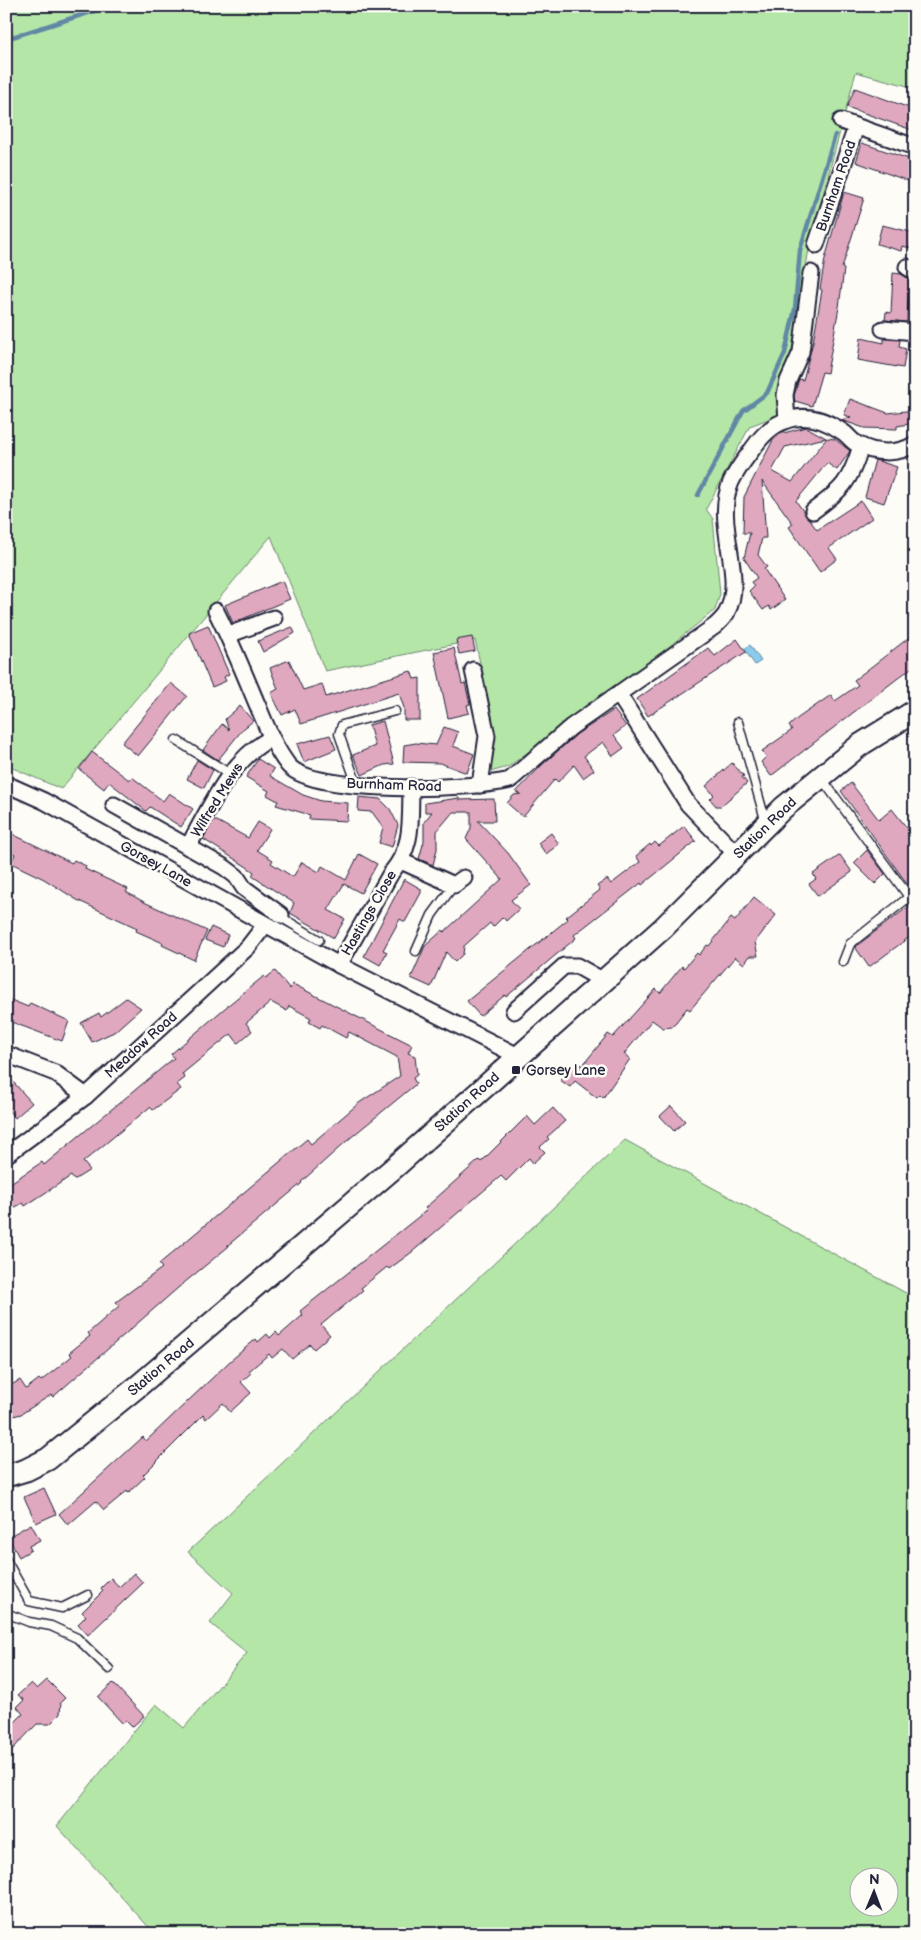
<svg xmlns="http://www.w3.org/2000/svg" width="921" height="1940" font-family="'Balsamiq Sans',sans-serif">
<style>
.green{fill:#b4e7a7;stroke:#6b8471;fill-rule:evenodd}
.water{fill:#8bccec;stroke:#6188a5}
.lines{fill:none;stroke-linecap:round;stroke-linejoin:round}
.stream{stroke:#6188a5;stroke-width:4.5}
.building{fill:#dfa8bf;stroke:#22223b}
.lane-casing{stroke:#22223b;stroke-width:11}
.street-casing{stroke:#22223b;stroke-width:19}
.secondary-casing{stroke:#22223b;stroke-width:25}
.lane{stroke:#fdfcf7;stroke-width:8}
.street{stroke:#fdfcf7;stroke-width:15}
.secondary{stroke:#fdfcf7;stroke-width:21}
.poi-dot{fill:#22223b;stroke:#fdfcf7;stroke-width:2}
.labels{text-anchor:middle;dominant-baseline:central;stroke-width:5;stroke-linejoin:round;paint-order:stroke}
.street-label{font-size:14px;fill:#22223b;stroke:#fdfcf7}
.poi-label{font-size:14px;fill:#22223b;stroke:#fdfcf7;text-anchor:start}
</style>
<rect width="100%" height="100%" fill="#fdfcf7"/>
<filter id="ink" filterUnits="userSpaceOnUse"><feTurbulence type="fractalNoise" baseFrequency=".02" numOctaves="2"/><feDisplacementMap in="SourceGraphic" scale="10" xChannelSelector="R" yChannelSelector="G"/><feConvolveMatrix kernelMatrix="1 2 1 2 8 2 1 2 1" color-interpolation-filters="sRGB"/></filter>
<g filter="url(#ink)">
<g class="green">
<path d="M6,6H915V88L856,72L810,243L781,414L750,426L706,509L713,519L720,594L715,610L642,668L508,767L490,772L494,740L490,709L475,640L325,671L271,536L61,789L6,765Z"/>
<path d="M625,1140L915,1298V1934H155L57,1826L156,1704L184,1728L247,1653L210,1623L233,1593L188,1552ZM858,1878H888V1908H858Z"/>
</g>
<path class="water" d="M750,645L761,661L755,665L744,649Z"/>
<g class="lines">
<g class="stream">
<path d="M6,39L110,6"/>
<path d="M698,495L743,411L767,393L785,353L795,309L800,250L835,135"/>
</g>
</g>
<g class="building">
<path d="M855,88L915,110V131L847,107Z"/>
<path d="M862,143L915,161V172L911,182L856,162Z"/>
<path d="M844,192L864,198L842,268L844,269L839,307L827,373L822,372L812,406L795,401L794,396L799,379L803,380L813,342L822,290L820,289L825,259Z"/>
<path d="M882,225L915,233V249L902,246L901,251L877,244Z"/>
<path d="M893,273L901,274L909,279L907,322L885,320L886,312L891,313Z"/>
<path d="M861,338L884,343V339L900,340L899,347L906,349L903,368L858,360Z"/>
<path d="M850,399L888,413L915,410V423L897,426V429L864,428L841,420L851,417L844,415Z"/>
<path d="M806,427L826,438L785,447L772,471L792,482L827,438L835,439L850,451L848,454L837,470L827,463L796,501L817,530L861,501L872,518L829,548L837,559L820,572L789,527L793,524L762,481L766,538H762L758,555L767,567L764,569L785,600L771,610L769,606L763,610L749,591L754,586L751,582L757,578L744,558L750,533H743L744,497L773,440L780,434Z"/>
<path d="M875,460L897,467L884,503L865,497Z"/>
<path d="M282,581L290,599L233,623L225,605Z"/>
<path d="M208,625L229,674L224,677L226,681L212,687L189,633Z"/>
<path d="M292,627L295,633L263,652L258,641Z"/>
<path d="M915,633V665L771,776L761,762L766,757L762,751L792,730L789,726L798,718L831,695L835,701L858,685L854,680Z"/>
<path d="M472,637L475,651L459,654L456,640Z"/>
<path d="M737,639L746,652L648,716L637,699L708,648L715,656Z"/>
<path d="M454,648L462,684L465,683L470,704L467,705L469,713L448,718L434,652Z"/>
<path d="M289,660L303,690L322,684L326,697L411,671L414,679L420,678V720H404V708L399,693L301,724L295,709L282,715L271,693L278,689L270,668Z"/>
<path d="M171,683L187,696L138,756L122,743Z"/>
<path d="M240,706L253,721L243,729L218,760L203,750L222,724L229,730L225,719Z"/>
<path d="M614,710L626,726L614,735L624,748L613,756L603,742L584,756L594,770L583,778L574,765L558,782L555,779L523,817L507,803L514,795L521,794L516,792L542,765L577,734Z"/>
<path d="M383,721L394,764L384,765L362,775L353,755L375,746L369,725Z"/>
<path d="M444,727L458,732L453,746L474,754L467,773L440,763L403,762L404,745L416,743L436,745Z"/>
<path d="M330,735L336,749L304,762L297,744Z"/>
<path d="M92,752L129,780L132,777L163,801L169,793L193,809L181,827L150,807L146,811L109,782L104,789L79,769Z"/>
<path d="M258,759L274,769L270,776L303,795L321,801L348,803L347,821L309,819L310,815L276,805L278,801L267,795L269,791L246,777Z"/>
<path d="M197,760L213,770L204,788L187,779Z"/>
<path d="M732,763L744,776L742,777L747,783L721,806H716L710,799L714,795L706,786Z"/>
<path d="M851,783L879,820L892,809L915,838V895L841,791Z"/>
<path d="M359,797L380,799L390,809L398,825L392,847L379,843L383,827L372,812L358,811Z"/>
<path d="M459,798V800L494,799L495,821H478L508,853L531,885L511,900L519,909L506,921L503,917L493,927L490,923L464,946L463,954L455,962L446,952L431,987L411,978L425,946L443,930L444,932L502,879L466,839L471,828V812H453L437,831V849L433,865L419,859L424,841V822L432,812H425V803Z"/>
<path d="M213,821H217L248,838L258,822L270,829L257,850L273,860L271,863L293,877L302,862L319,872L322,866L346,880L359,854L377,864L361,893L344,884L328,910L345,919L334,938L290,913L294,903L252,876L254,872L247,867L203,839Z"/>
<path d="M684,826L696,841L642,885L641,883L574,935L576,938L506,997L505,995L480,1016L467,1001L568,919L566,917L600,890L597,886L607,879L611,884L640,862L636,856L650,844L651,846L655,842L659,846Z"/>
<path d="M6,831L72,863L74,860L86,866L85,869L128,889L126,892L144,902L207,931L194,960L162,945L163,943L136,931L137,928L77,900L44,879L11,863L15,854L6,850Z"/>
<path d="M551,833L559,844L546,854L538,843Z"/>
<path d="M867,850L885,874L875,884L854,863Z"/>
<path d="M840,855L852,872L818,896L809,884L816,879L813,874Z"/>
<path d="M404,879L421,889V893L405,922L400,919L383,950L387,952L380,965L364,956Z"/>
<path d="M754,897L776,915L755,942L758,956H750L744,964L735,957L690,1010L687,1008L672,1027L663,1028L652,1020L624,1054L630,1059L603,1098L600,1095L597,1098L575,1081L570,1087L560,1080L573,1065L577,1068L580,1064L582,1066L608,1034L613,1037L656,989L660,993L682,966L684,968L697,953L699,955L707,945L709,946L731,918L735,921Z"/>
<path d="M909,906L915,911V933L869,967L855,947Z"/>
<path d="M211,927L228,935L223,947L205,940Z"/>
<path d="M275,971L290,989L293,984L412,1045L408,1053L415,1056L417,1075L413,1078L416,1084L349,1139L301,1182L302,1183L227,1246L228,1247L179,1287L53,1397L51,1395L21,1414L6,1418V1388L20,1380L26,1389L39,1379L41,1381L72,1356L69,1353L90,1336L88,1333L119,1306L116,1302L162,1268L159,1264L307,1139L311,1144L359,1103L400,1076L397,1057L349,1032L346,1038L322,1025L320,1028L309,1022L311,1018L289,1006L287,1011L271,1002L246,1023L252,1031L238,1043L231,1034L182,1074L185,1078L177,1084L181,1089L153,1110L150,1107L83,1162L90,1170L74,1180L71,1176L25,1206L23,1203L6,1212V1186L42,1162L44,1165L62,1150L174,1058L171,1054L232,1002L264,976L266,978Z"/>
<path d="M6,998L28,1007L30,1003L69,1021L62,1041L6,1020Z"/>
<path d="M126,998L141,1008L114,1032L92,1042L81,1023L99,1013L101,1017Z"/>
<path d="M6,1074L32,1103L15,1118L6,1108Z"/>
<path d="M671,1106L685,1121L674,1131L660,1116Z"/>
<path d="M553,1108L565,1121L547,1137L549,1139L540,1147L545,1152L533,1163L529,1158L506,1181L501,1176L412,1252L389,1269L387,1267L361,1288L363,1290L321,1325L330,1335L314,1349L310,1344L292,1359L283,1349L272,1358L269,1354L249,1371L251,1373L241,1382L251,1393L230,1412L223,1403L206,1419L203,1415L143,1475L145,1477L128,1493L127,1491L104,1510L96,1501L68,1525L59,1514L143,1437L146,1441L229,1362L256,1339L258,1342L267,1334L270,1338L276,1332L279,1336L303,1315L300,1311L427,1210L425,1208L479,1160L481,1162L527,1116L535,1125Z"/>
<path d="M44,1488L56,1514L36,1523L24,1497Z"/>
<path d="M31,1524L40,1540L29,1546L31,1550L19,1557L8,1537Z"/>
<path d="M134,1573L143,1583L88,1635L78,1624L86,1616L82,1612L103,1591L101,1588L111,1578L119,1587Z"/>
<path d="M47,1680L65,1698L61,1702L60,1714L50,1724H37L6,1756V1731L23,1714L17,1707L24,1700L18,1695L31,1683L37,1689Z"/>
<path d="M113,1683L144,1716L132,1727L126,1721L123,1724L98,1697Z"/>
</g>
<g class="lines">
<g class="lane-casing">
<g id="lane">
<path d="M738,722L766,823"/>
<path d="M176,740L230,774"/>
<path d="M822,779L915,905"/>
<path d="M357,785L339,734L342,725L395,711"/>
<path d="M281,915L284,919L319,940"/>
<path d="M416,951L432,915L454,885"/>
<path d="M843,962L850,944L909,897"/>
<path d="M6,1560L29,1601L62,1608L88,1595"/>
<path d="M6,1613L29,1622L51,1626L77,1638L109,1669"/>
</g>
</g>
<g class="street-casing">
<g id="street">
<path d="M841,121L915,147"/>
<path d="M816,245L856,127"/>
<path d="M907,267L915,272"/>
<path d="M883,329L915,332"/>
<path d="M787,419L785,395L788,381L801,352L811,273"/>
<path d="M813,511C843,489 850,482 861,446"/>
<path d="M216,611C231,641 244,673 257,704C266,725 274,747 288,765C312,795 472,790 510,780L571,727L715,626C719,622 725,617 727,612C746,575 713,524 731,482C737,469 746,458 754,447C777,414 809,408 843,432C848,435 851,441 857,444C874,454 898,455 915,444"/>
<path d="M228,635L274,618"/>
<path d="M473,670L487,736L480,785"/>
<path d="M619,695L688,804L737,855"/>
<path d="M6,784L44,801L339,965L518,1056"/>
<path d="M114,805L224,867L236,876L244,888L281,915"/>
<path d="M188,847C211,806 229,761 271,738"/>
<path d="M401,861L454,885L464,878"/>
<path d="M339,965L391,873C414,846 410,821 411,787"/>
<path d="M514,1011L564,966H577L602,980"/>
<path d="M6,1054L55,1073L86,1096"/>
<path d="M6,1155L86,1096L248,947L265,925"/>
</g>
</g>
<g class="secondary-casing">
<path id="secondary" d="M6,1476L26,1470L48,1459L137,1387L396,1166L663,928L783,808L860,745L915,711"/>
</g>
<use href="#lane" class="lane"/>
<use href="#street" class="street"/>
<use href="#secondary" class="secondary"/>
</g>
</g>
<rect class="poi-dot" x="511" y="1065" width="10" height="10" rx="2.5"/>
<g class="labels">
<g class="street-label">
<text transform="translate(836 186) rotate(-71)">Burnham Road</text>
<text transform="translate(394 785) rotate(2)">Burnham Road</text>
<text transform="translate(217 800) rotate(-58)">Wilfred Mews</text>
<text transform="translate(765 828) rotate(-44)">Station Road</text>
<text transform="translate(156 864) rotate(29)">Gorsey Lane</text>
<text transform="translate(369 913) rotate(-60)">Hastings Close</text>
<text transform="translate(141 1045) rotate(-42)">Meadow Road</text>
<text transform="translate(467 1102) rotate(-42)">Station Road</text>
<text transform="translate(161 1367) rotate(-40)">Station Road</text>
</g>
<g class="poi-label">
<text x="526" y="1070">Gorsey Lane</text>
</g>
</g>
<rect width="921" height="1940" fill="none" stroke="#fdfcf7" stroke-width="25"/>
<rect x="12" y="12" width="896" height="1915" fill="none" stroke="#22223b" stroke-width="2" filter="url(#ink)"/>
<g transform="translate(874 1892) rotate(1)"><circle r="24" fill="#fdfcf7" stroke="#a5a5ac"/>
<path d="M0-4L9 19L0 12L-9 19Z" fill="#22223b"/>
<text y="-8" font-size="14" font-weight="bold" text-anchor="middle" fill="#22223b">N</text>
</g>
</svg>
